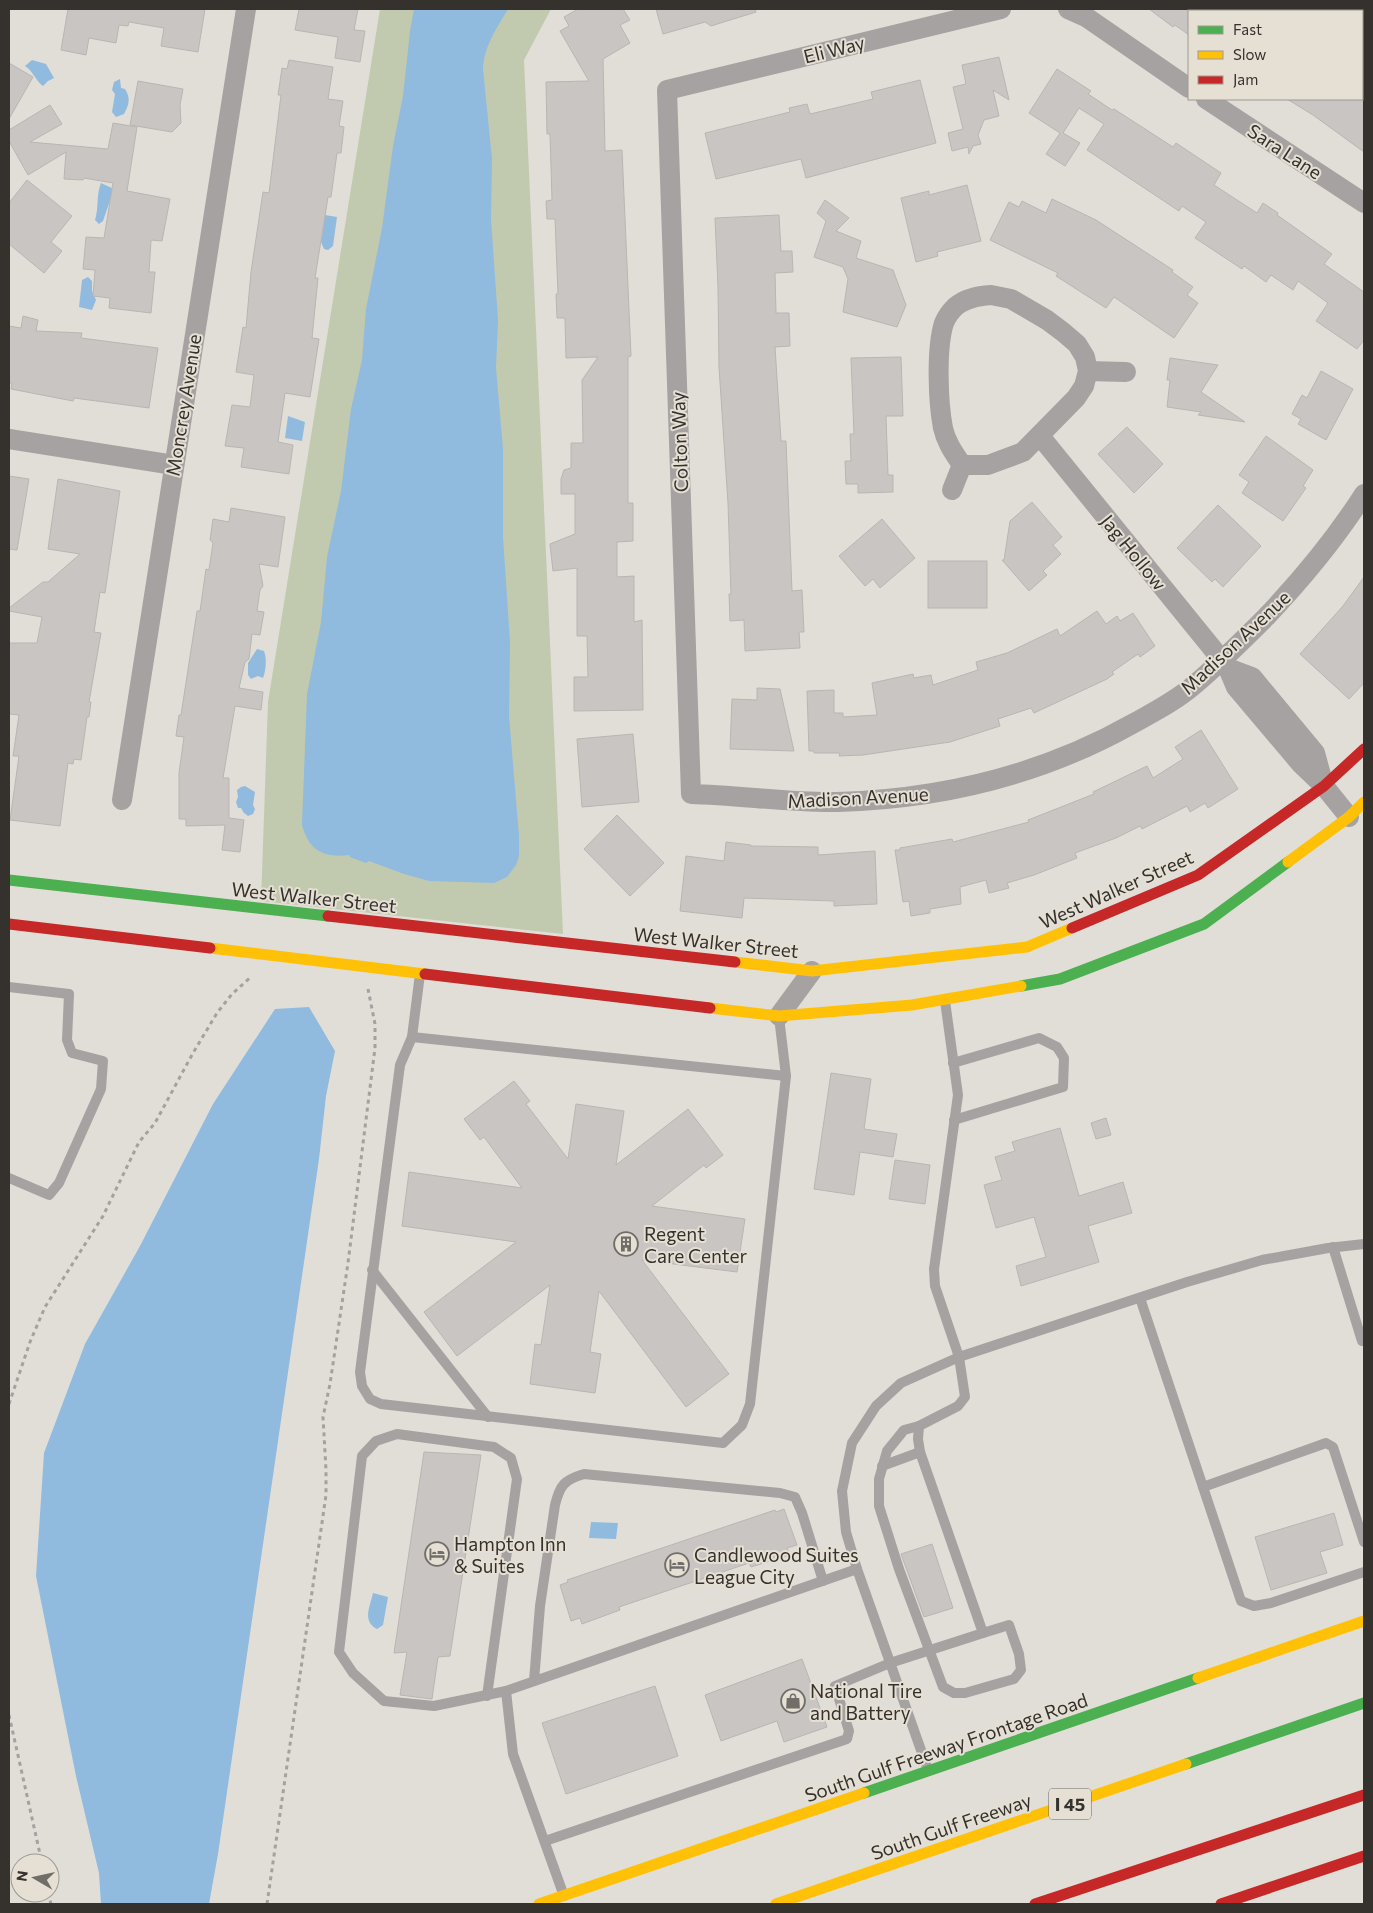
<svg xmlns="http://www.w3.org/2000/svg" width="1373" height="1913" font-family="Commissioner,sans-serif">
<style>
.green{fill:#c1caaf}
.water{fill:#91badf}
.building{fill:#c9c5c2;stroke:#b9b5b2}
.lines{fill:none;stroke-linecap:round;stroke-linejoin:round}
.path{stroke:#a3a29f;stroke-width:3;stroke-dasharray:4 4;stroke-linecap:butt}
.lane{stroke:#a5a2a1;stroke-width:10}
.street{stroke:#a5a2a1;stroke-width:20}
.fast{stroke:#4caf50;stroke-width:11}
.slow{stroke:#ffc107;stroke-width:11}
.jam{stroke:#c62828;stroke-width:11}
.labels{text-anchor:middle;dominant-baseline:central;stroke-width:4;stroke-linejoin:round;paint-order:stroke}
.shield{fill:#e5dfd4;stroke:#6a6660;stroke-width:1}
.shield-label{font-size:18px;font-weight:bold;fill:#35322e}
.street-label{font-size:19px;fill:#35322e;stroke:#e5dfd4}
.poi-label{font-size:19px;fill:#35322e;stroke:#e5dfd4;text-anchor:start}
</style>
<rect width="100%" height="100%" fill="#e1ded8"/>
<g class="green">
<path d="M380,9H551L524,60L563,934L261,901L268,702Z"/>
<path d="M1307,9H1364V47L1362,45V11H1311Z"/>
</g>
<g class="water">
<path d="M414,9H508C497,28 484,46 483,69L492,159L491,219L498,320L496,368L503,449V537L510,642L509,716L519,836V856L516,865L507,877L494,883L429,881L404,874L369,861L366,863L350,857L349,855C324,858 309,851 302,825L307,694L321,622L327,557L341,491L351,409L362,360L366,309L382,228L393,146L403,96L410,31Z"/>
<path d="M32,60L46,64L54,78L48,81L43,86C35,80 34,72 25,66Z"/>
<path d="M120,79L121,88L125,89C131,98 129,105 124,114L116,117L112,112L115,94L112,90L114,82Z"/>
<path d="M101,183L114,189L103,221L99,224L95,220C99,208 96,195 101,183Z"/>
<path d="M325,215L337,217L333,246L328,250L324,249L321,242Z"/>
<path d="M88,277L92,281V291L96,300L92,310L79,307L82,280Z"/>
<path d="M288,416L305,422L302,441L285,438Z"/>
<path d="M257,649L264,651C267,658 266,671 263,678L258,676L251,679L248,675V663Z"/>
<path d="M245,786L255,792L253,805L255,809L253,814L248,816L244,813L241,808H238L236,802L238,797L237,790L241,787Z"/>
<path d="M309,1007L335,1051L326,1096L319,1159L218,1854L209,1904H101L99,1873L76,1776L36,1576L44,1453L85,1344L140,1246L213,1104L275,1009Z"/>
<path d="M591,1522L618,1523L616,1539L589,1538Z"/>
<path d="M373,1593L388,1597L383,1625L377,1629C362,1621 370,1607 373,1593Z"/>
</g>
<g class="building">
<path d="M68,9H205L198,52L161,46L164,28L129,22L128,26L119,25L116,43L89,38L86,55L61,50Z"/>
<path d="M299,9H358L354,30L365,31L360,62L335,58L338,37L295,30Z"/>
<path d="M578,9H623L630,20L620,25L630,43L603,59L605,151L622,150L631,356L628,357V503H633V541L617,542V577L634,576V622L642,620L643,710L574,711V677H588L587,636H577V568L553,571L550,544L575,534V494H561V479L564,470L571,468V443H583L582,380L598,357L566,358L565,318H557L556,294H558L555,219H547L546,201L552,200L550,134H547L546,82L589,81L560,31L569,26L564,17Z"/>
<path d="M656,9H755L756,12L711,26L705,22L663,34Z"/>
<path d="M1149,9H1189V35L1175,25L1173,27Z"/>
<path d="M999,57L1009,100L993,90L999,116L984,120L978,135L981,144L973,146L969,154L968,147L952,151L948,133L963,129L953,87L966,84L962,65Z"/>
<path d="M289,60L333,67L328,99L343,101L339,126L344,127L341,153H337L331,197H328L315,278H318L312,338L319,339L310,397L285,393L278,442L293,445L289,474L241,467L244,448L225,446L232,405L250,407L254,375L236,372L243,327L246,328L251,272L263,192L269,193L281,95H278L282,68L287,69Z"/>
<path d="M9,63L33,77L9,119Z"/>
<path d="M1057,69L1091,91L1088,94L1112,110L1114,109L1173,147L1176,143L1221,173L1214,185L1257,213L1263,203L1278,213L1277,215L1332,254L1324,264L1364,292V340L1357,349L1316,321L1328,303L1298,281L1293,290L1271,275L1266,282L1244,266L1242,269L1195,238L1206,222L1182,206L1179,211L1087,150L1104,124L1079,108L1063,133L1080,143L1065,166L1046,154L1060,133L1029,113Z"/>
<path d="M920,80L936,143L806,178L801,159L716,179L705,133L790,112L789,108L807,104L810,114L873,99L871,92Z"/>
<path d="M138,81L183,89L180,105L181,123L172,132L130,125Z"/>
<path d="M1287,99H1364V152L1313,115Z"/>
<path d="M50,105L62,124L30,142L108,149L113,123L137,127L127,191L170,199L162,241L151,240L149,272H155L151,313L109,308L110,298L93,296L95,270L83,269L86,237L104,238L113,183L84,178L83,180L64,179L66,152L28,175L9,141V130Z"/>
<path d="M27,180L72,216L51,242L62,251L44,273L9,244V203Z"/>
<path d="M967,185L981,241L937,252L938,256L916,262L901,198L929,191V195Z"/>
<path d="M1052,199L1096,220L1173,270L1172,272L1193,287L1187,295L1198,303L1174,338L1114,297L1106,308L1056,276L1058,273L990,240L1009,202L1019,207L1022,201L1046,213Z"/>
<path d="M825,200L849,218L836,231L861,241L856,258L893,270L906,305L897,327L843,312L848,279L843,267L814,257L826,221L817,213Z"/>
<path d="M779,215L781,251H792L793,272L775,273L776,313H789L790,346L775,347L781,441H786L792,591L802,590L804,632H799L800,648L745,651L744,620L730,621L729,594H731L728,503L719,367L718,287L715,218Z"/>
<path d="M23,316L38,320L36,331L82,333L81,338L158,348L149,408L74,398L73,401L11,389L12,383H9V326L21,328Z"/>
<path d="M901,357L903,416H886L888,475H893V492L858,493V484H846L845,461H851L850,434H854L851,358Z"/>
<path d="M1170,358L1218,365L1201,392L1245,422L1198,415L1201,412L1167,407L1170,380H1167Z"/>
<path d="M1321,371L1353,389L1326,440L1298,424L1301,419L1292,414L1302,395L1307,398Z"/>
<path d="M1127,427L1163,464L1134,493L1098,454Z"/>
<path d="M1266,436L1313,470L1303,486L1306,488L1283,521L1242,493L1249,482L1239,475Z"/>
<path d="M9,476L29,479L17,550L9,549Z"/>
<path d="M58,479L120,491L105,593L100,592L94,632L101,633L89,702H91L89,717H87L81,760L74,759L73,764L68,763L60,826L10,820L19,756H13L19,715L9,714V643H37L42,617L9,611V608L43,582H48L80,554L48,549Z"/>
<path d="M1032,502L1062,537L1053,545L1061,554L1043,571L1047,575L1029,591L1002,560H1004L1010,521Z"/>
<path d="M1218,505L1261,546L1223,587L1215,579L1212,582L1177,548Z"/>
<path d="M231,508L285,517L278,567L259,564L263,586L260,590L257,611L264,612L260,635L252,634L249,659L245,662L239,688L263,692L261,710L235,706L223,778H229V818L244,820L240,852L222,850L225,825L186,826V819H179V773L184,737L176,736L179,715H181L197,611H200L206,569L209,570L213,543L210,540L213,519L229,522Z"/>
<path d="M882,519L915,558L880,588L873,579L865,586L839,556Z"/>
<rect x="928" y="561" width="59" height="47"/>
<path d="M1364,577V683L1349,699L1300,654L1343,606Z"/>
<path d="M1097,611L1106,624L1117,616L1120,621L1133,613L1155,646L1140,657L1138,654L1112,672L1114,674L1107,679L1034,713L1031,708L998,719L1000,726L950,742L863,755L839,756L840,753H814V751H809L807,691L834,690V713H843V717L877,715L872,683L913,674L914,678L931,675L933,685L978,670L976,662L1007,653L1057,629L1060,636Z"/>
<path d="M757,688L780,689L794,751L730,749L732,699L757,700Z"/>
<path d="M1201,730L1238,789L1208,808L1205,803L1190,812L1187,806L1142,829L1140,826L1116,838L1075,853L1077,858L1034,875L1007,883L1009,888L989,893L986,880L960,887L961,904L930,909V913L911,916L909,901L903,902L895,850H900V848L952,839L953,842L1029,822L1028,820L1094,794L1093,792L1147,766L1153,778L1183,759L1175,747Z"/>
<path d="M633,734L639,802L582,807L577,739Z"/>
<path d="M617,815L664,863L630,896L584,849Z"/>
<path d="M726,842L751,845V846L818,847V855L875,851L877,904L834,906V901L744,898L742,918L680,911L686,856L724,861Z"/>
<path d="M831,1073L871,1079L864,1129L897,1134L893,1157L860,1152L854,1195L814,1189Z"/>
<path d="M514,1081L530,1101L526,1104L568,1159L576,1104L624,1111L616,1165L688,1109L723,1155L706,1168L704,1165L652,1206L745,1219L737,1272L642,1260L729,1374L686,1407L599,1291L590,1352L601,1354L595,1393L530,1384L535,1344L541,1345L550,1285L457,1356L424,1312L516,1242L402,1226L409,1172L522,1188L484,1137L480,1140L464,1119Z"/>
<path d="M1106,1118L1111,1135L1096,1139L1091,1123Z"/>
<path d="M1060,1128L1079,1196L1123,1182L1132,1213L1088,1226L1099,1262L1021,1286L1016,1266L1046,1257L1034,1217L996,1228L984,1185L1002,1180L995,1157L1015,1151L1012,1142Z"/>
<path d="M895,1160L930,1165L925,1204L889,1199Z"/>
<path d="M424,1452L481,1455L450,1656L438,1657L432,1699L400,1695L407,1652L394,1653Z"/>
<path d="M784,1509L797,1545L787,1548L790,1555L751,1567L749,1563L619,1607L620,1610L582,1624L580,1618L571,1621L560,1585L568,1582L567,1580L775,1510L776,1512Z"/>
<path d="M1334,1513L1343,1545L1320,1552L1327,1573L1271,1590L1255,1537Z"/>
<path d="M932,1544L953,1608L924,1617L901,1554Z"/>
<path d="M802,1659L827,1727L784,1742L777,1721L721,1741L705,1695Z"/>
<path d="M655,1686L678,1756L566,1794L542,1723Z"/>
</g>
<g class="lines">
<g class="path">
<path d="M9,1404L30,1342L45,1307L103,1216L139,1142L155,1123L193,1053L217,1013L232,994L252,976"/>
<path d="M9,1715L42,1863"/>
<path d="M48,1893L51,1904"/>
<path d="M267,1904L326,1495V1470L323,1417L330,1384L348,1263L375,1048V1024L368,989"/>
</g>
<g class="lane">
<path d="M420,974L412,1037L400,1065L360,1372L362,1386L370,1399L381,1404L723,1443L742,1425L750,1404L786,1076L779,1017"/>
<path d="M9,987L69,994L67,1040L72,1053L103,1061L101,1089L59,1183L49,1195L9,1178"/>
<path d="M412,1037L786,1076"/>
<path d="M953,1063L1039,1038L1057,1047L1064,1058L1063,1087L954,1120"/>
<path d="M1333,1247L1362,1341"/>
<path d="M372,1270L488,1417"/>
<path d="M1140,1298L1241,1601L1254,1606L1271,1603L1364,1572"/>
<path d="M919,1426L904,1430L887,1451L879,1479V1506L899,1569L943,1687L954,1693H965L1014,1679L1021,1670L1019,1654L1009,1625L983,1633"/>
<path d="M882,1466L920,1452"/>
<path d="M1203,1487L1326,1443L1333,1447L1364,1542"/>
<path d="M534,1681L540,1606L555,1505C560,1485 564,1480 584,1474L780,1493L795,1497L802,1513L823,1581"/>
<path d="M506,1691L513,1754L564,1896"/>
<path d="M487,1696L517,1479L511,1458L494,1447L397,1434L376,1441L362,1456L339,1652L353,1673L384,1701L434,1706L506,1691L857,1569"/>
<path d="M928,1770L857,1569L846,1532L842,1491L852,1443L876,1406L901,1383L959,1357L1187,1282L1262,1260L1328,1248L1364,1244"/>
<path d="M545,1841L847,1739L849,1731L835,1686L890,1663L983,1633L920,1452L918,1439L919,1426L958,1406L965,1397L959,1357L935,1286L934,1269L958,1095L945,1001"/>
</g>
<g class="street">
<path d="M1001,9L667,90L691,794C740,795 788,803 837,802C943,799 1042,775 1134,723C1154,712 1177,700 1194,685C1219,664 1243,640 1266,617C1302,579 1336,538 1364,494"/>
<path d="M1068,9L1086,17L1189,88"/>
<path d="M1206,99L1364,203"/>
<path d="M991,295L1011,299L1047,320L1063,332L1077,344L1085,357L1088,371L1084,386L1076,398L1023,452L988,465H962C954,453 946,442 943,428C938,402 936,348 944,323C946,318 951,311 955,307C965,298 978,296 991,295Z"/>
<path d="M1088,371L1126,372"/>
<path d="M1040,436L1221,659L1228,668L1236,687L1301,764L1324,786L1349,817"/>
<path d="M9,439L174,465"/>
<path d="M952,490L962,465"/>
<path d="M1228,668L1252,677L1315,753L1324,786"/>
<path d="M122,800L246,9"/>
<path d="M779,1016L812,971"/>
</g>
<g class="fast">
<path d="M9,880L328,916"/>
<path d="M1021,986L1060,979L1204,924L1288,862"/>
<path d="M1186,1764L1364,1703"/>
<path d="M864,1793L1198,1678"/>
</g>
<g class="slow">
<path d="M1288,862L1349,817L1364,802"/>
<path d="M210,948L425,974"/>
<path d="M735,962L812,971L1027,947L1072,928"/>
<path d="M710,1008L779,1016L912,1005L1021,986"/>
<path d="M1198,1678L1364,1621"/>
<path d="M539,1904L864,1793"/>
<path d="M776,1904L1186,1764"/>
</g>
<g class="jam">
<path d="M328,916L735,962"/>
<path d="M9,924L210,948"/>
<path d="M1072,928L1198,875L1324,786L1364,749"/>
<path d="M425,974L710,1008"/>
<path d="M1035,1904L1364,1795"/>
<path d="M1221,1904L1364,1856"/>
</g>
</g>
<defs>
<g id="building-ring" transform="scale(1.25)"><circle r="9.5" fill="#e5dfd4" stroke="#716e6a" stroke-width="1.5"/><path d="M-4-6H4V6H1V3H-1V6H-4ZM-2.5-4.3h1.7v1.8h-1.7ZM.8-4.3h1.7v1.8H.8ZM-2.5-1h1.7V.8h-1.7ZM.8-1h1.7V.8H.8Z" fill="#716e6a"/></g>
<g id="hotel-ring" transform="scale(1.25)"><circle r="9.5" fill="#e5dfd4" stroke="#716e6a" stroke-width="1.5"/><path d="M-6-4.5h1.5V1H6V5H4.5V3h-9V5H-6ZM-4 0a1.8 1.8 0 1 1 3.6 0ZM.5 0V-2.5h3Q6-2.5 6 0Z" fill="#716e6a"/></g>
<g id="shop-ring" transform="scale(1.25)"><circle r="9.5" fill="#e5dfd4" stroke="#716e6a" stroke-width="1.5"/><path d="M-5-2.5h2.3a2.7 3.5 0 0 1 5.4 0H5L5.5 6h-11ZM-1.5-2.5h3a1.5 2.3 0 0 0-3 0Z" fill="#716e6a"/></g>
</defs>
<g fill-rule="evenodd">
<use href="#building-ring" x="626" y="1244"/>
<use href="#hotel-ring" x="437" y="1554"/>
<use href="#hotel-ring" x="677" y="1565"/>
<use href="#shop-ring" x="793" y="1701"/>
</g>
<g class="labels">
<rect class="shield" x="1049" y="1788.5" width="42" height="31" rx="4"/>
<g class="shield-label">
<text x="1070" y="1804">I 45</text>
</g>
<g class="street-label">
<text transform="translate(834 49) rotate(-14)">Eli Way</text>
<text transform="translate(1285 151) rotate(33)">Sara Lane</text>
<text transform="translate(183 405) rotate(-81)">Moncrey Avenue</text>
<text transform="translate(679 442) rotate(-92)">Colton Way</text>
<text transform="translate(1134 552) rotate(51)">Jag Hollow</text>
<text transform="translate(1235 642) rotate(-43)">Madison Avenue</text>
<text transform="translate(858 797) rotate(-3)">Madison Avenue</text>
<text transform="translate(1116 889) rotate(-24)">West Walker Street</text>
<text transform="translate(314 897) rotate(6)">West Walker Street</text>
<text transform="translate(716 942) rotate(6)">West Walker Street</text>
<text transform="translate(946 1747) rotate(-19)">South Gulf Freeway Frontage Road</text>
<text transform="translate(951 1826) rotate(-19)">South Gulf Freeway</text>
</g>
<g class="poi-label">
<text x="644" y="1233">Regent<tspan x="644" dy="22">Care Center</tspan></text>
<text x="454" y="1543">Hampton Inn<tspan x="454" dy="22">&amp; Suites</tspan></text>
<text x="694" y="1554">Candlewood Suites<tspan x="694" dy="22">League City</tspan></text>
<text x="810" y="1690">National Tire<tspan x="810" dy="22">and Battery</tspan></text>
</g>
</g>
<rect width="1373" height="1913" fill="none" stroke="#35322e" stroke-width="20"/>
<rect x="1188" y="10" width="175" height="90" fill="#e5dfd4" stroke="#9f9a92"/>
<rect x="1198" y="26" width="25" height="8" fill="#4caf50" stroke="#9f9a92"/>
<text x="1233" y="35" font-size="15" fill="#35322e">Fast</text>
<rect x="1198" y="51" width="25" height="8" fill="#ffc107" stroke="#9f9a92"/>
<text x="1233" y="60" font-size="15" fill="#35322e">Slow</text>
<rect x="1198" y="76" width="25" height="8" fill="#c62828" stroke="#9f9a92"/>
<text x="1233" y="85" font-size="15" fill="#35322e">Jam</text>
<g transform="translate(35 1878) rotate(279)"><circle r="24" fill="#e5dfd4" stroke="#9f9a92"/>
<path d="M0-4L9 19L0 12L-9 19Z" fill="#716e6a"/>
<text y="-8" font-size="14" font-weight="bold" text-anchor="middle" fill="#35322e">N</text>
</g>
</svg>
